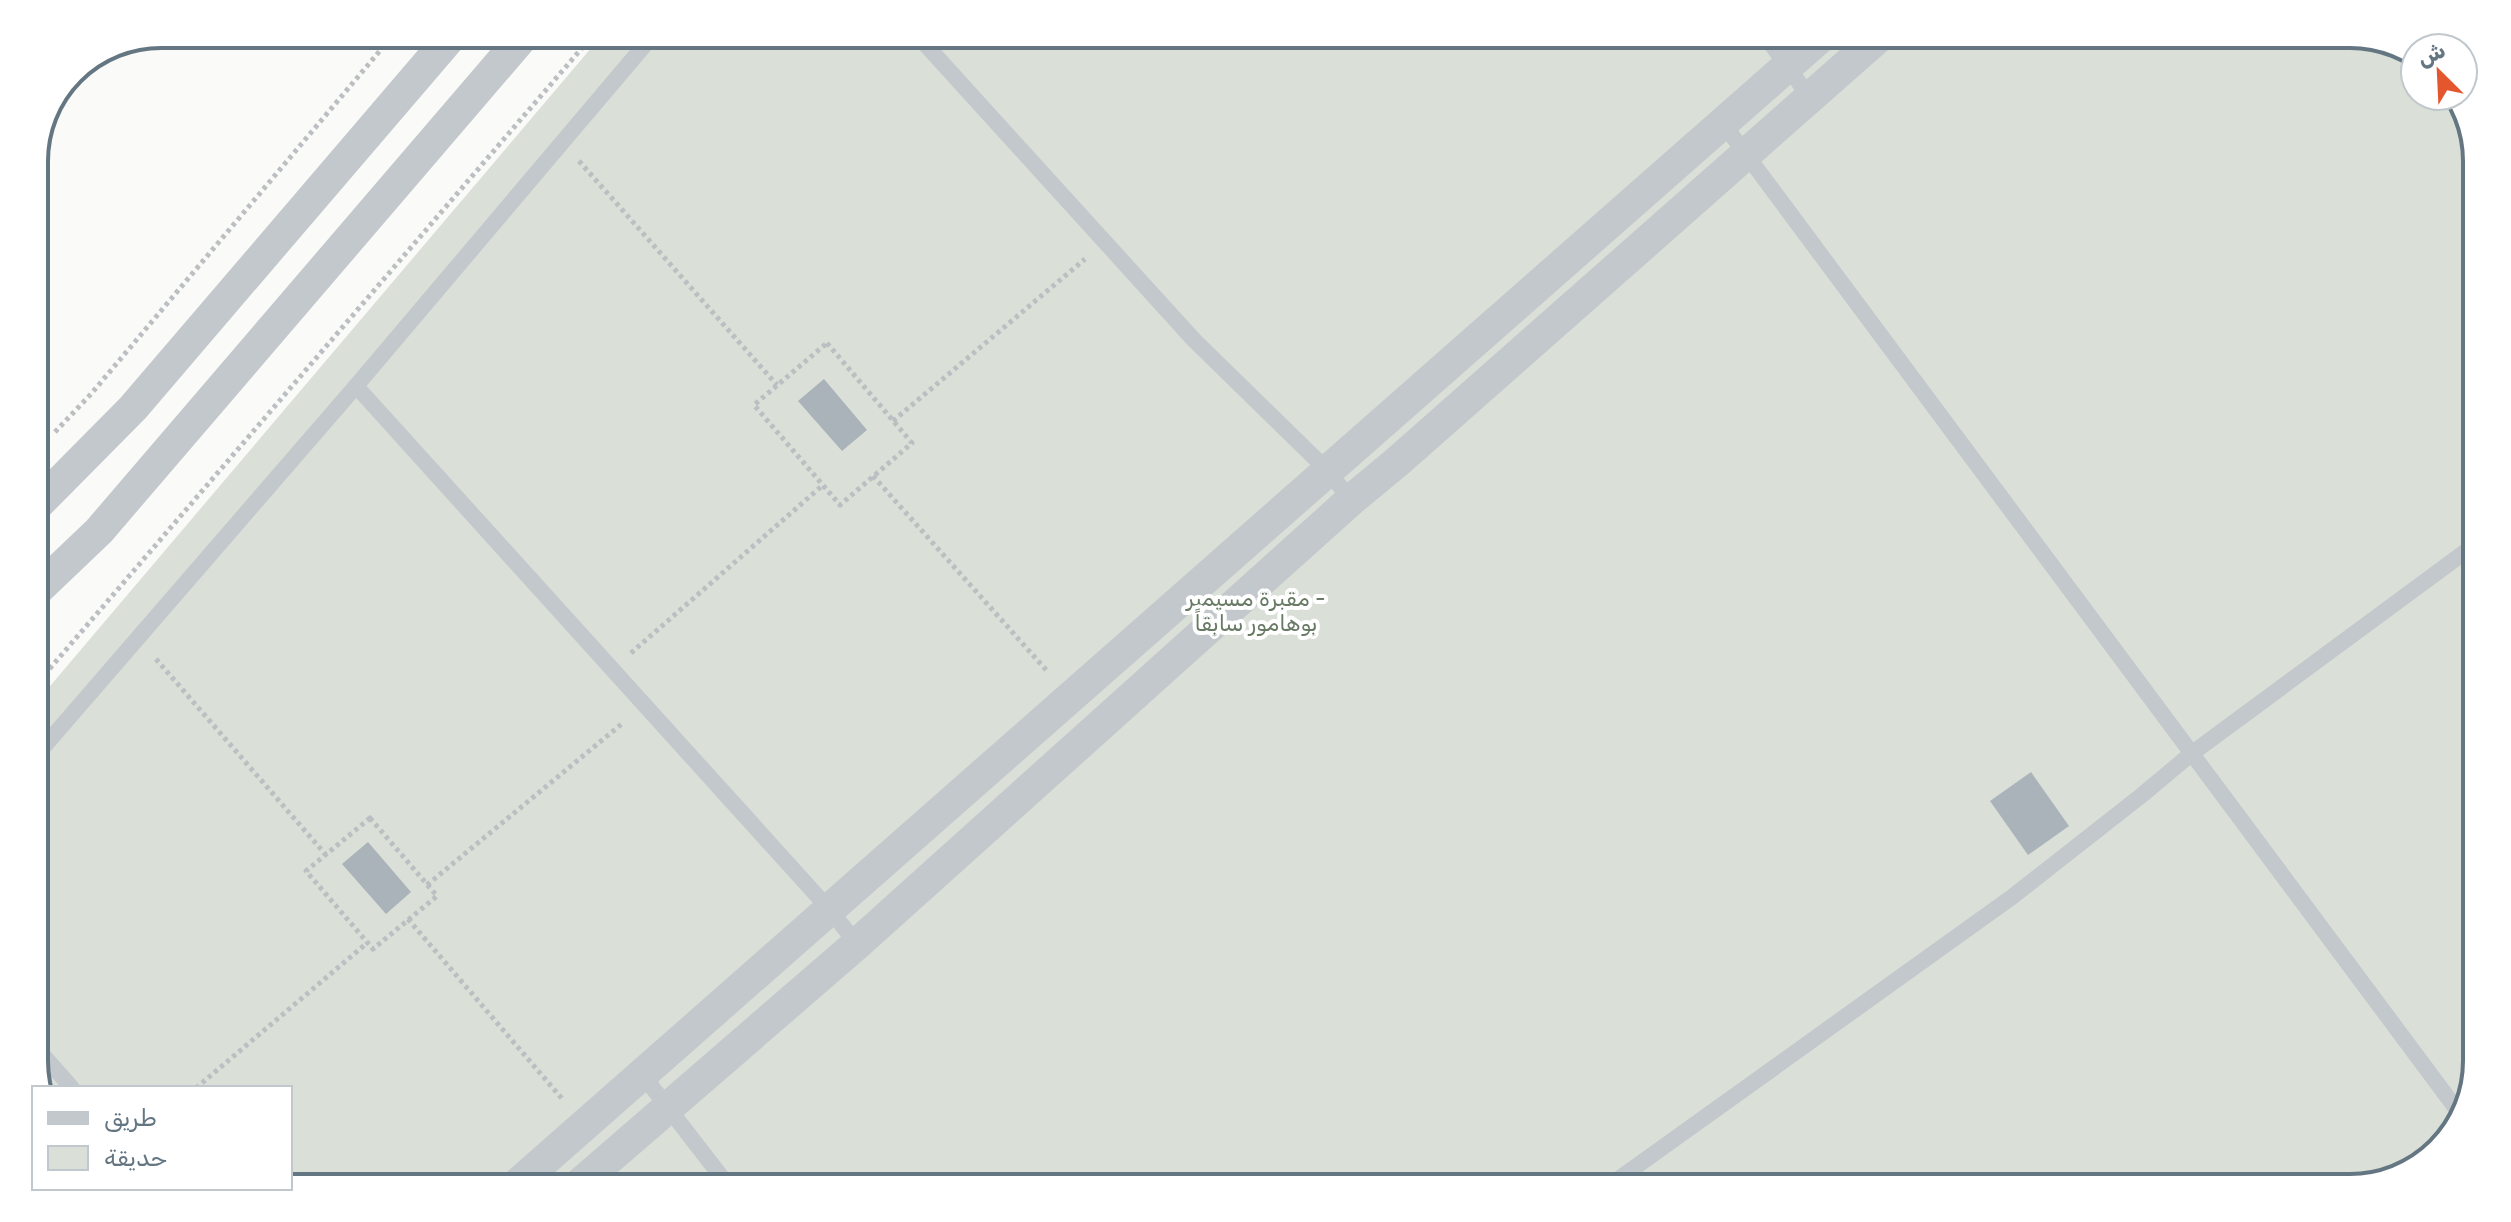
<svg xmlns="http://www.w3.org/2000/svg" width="2511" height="1222" font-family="Rubik,Vazirmatn,sans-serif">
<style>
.green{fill:#dadfd7}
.building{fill:#aab3b9}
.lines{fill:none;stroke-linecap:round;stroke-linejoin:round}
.path{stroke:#bbbfc2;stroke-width:5;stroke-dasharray:4 4;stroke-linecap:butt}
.service{stroke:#c3c8cc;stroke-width:16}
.minor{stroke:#c3c8cc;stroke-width:32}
.labels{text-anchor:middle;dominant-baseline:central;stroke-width:8;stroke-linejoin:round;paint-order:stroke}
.park-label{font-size:22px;fill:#687a64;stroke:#fff}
.rim{fill:none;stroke:#657683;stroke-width:4}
</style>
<rect width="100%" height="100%" fill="#fafaf8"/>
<path class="green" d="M603,34H2350L2406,47L2415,55V96H2458L2477,153V1061L2464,1117L2420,1167L2351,1188H290V1088H40L34,1070V705Z"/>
<g class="building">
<path d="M824,379L867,430L842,451L798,401Z"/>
<path d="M2031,772L2069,826L2028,855L1990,801Z"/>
<path d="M368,842L411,892L386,914L342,864Z"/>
</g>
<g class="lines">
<g class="path">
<path d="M579,161L777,385"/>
<path d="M827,343L912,443L840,505L754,405Z"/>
<path d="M893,421L1085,259"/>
<path d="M55,432L91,394L394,34"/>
<path d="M873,476L1048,672"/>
<path d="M631,653L823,485"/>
<path d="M156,659L326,855"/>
<path d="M34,687L594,34"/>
<path d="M370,818L437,896L373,949L306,871Z"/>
<path d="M427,885L624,722"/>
<path d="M408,919L564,1101"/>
<path d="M196,1088L367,943"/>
</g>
<g class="service">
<path d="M916,34L1194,340L1327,470L1351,500"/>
<path d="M1764,34L1810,98"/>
<path d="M1722,122L2463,1118"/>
<path d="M356,386L830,910L857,944"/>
<path d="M34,758L356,386L654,34"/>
<path d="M34,1045L72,1088"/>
<path d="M642,1074L730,1188"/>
<path d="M1606,1188L2012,897L2142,795L2191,754L2477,543"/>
</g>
<g class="minor">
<path d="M34,508L133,408L453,34"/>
<path d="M34,593L99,531L525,34"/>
<path d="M513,1188L1824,34"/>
<path d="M575,1188L857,944L1351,500L1397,462L1882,34"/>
</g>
</g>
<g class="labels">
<g class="park-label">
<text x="1256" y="598">مقبرة مسيمير -<tspan x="1256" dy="25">بوهامور سابقاً</tspan></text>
</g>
</g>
<path d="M0 0H2511V1222H0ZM161 48H2350A113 113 0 0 1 2463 161V1061A113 113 0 0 1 2350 1174H161A113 113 0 0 1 48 1061V161A113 113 0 0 1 161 48Z" fill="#fff" fill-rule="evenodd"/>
<path class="rim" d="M161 48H2350A113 113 0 0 1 2463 161V1061A113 113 0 0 1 2350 1174H161A113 113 0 0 1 48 1061V161A113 113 0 0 1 161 48Z"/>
<rect x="32" y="1086" width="260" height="104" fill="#ffffff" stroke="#c1c8cd" stroke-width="2"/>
<rect x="48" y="1112" width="40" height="12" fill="#c3c8cc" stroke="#c1c8cd" stroke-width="2"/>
<text x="104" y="1126" font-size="24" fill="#657683">طريق</text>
<rect x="48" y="1146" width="40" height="24" fill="#dadfd7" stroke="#c1c8cd" stroke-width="2"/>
<text x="104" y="1166" font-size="24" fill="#657683">حديقة</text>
<g transform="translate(2439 72) rotate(336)"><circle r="38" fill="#ffffff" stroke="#c1c8cd" stroke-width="2"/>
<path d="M0-6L14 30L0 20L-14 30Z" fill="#e4572e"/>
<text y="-12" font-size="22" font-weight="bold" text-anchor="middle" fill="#657683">ش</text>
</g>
</svg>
